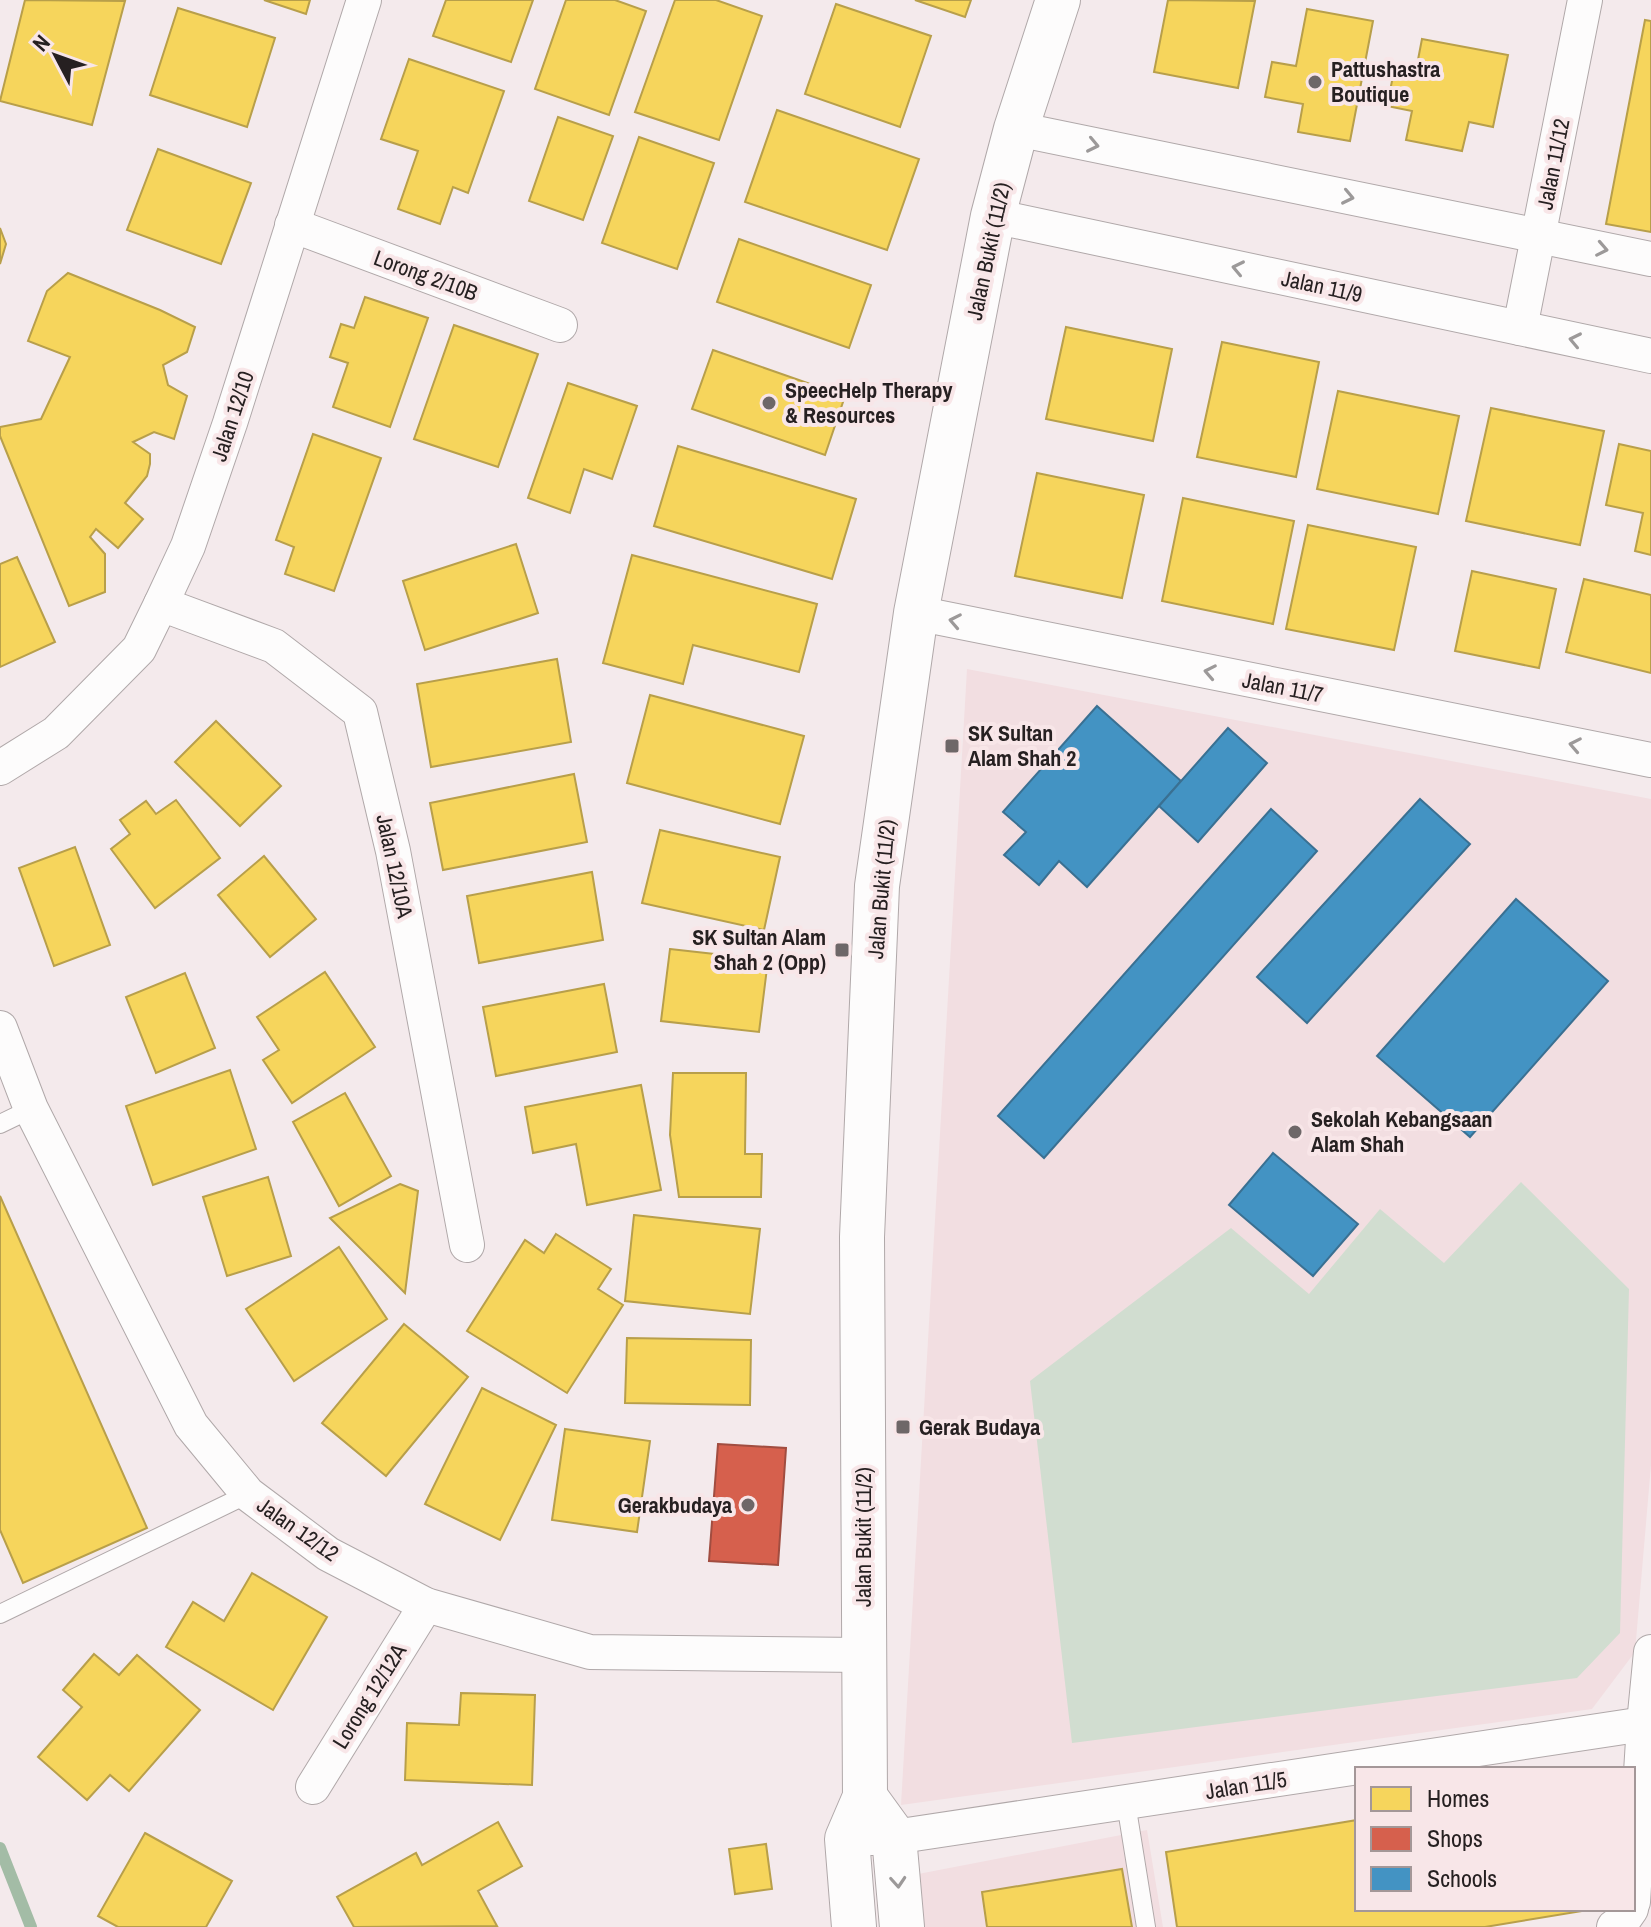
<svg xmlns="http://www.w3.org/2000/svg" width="1651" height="1927" font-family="'Archivo Narrow',sans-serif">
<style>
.built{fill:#f2dee1}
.green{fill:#d1ddd0}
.homes{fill:#f6d55c;stroke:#b89f4a;stroke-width:2}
.shops{fill:#d6604d;stroke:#a14d40;stroke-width:2}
.schools{fill:#4393c3;stroke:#3a7092;stroke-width:2}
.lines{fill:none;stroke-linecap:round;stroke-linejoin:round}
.stream{stroke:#a3bca6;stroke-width:12}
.lane-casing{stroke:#b0a8a9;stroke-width:20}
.street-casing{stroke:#b0a8a9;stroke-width:36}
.secondary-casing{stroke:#b0a8a9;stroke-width:46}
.lane{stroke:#fdfcfc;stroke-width:18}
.street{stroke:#fdfcfc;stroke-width:34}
.secondary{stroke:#fdfcfc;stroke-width:44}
.oneway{stroke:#9c9999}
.poi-dot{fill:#6e6768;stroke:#f8e6e8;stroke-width:3}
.labels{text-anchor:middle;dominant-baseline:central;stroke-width:8;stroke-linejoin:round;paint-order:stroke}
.poi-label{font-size:22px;font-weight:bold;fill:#262021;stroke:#f8e6e8;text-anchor:start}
.street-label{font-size:22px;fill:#262021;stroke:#f8e6e8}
</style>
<rect width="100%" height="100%" fill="#f4eaec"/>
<g class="built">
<path d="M967,669L1651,799V1465L1635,1652L1592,1709L901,1805Z"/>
<path d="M1147,1830L1163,1927H922L913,1875Z"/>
</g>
<path class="green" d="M1521,1182L1629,1289L1620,1633L1577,1678L1072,1743L1030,1381L1231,1228L1309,1294L1380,1209L1444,1263Z"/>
<g class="homes">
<path d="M25,0L125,1L92,125L0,101Z"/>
<path d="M264,0H310L306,14Z"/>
<path d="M446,0H533L511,62L433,36Z"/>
<path d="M566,0H615L646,11L609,115L535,89Z"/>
<path d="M675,0H716L762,16L719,140L635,112Z"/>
<path d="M915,0H971L965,17Z"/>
<path d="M1168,0L1255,1L1238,88L1154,72Z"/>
<path d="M836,4L931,36L900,127L805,94Z"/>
<path d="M178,8L275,38L247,127L150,95Z"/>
<path d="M1307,9L1373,21L1350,141L1298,132L1303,104L1265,97L1272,62L1296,66Z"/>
<path d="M1645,20L1651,21V232L1606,224Z"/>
<path d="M1422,39L1508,55L1493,127L1469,122L1462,151L1406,140L1412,111L1387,106L1395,66L1416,70Z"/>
<path d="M409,59L504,91L468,193L453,187L440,224L398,209L418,151L381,139Z"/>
<path d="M777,110L919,159L887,250L745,202Z"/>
<path d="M558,117L613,136L583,220L529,201Z"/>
<path d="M639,137L714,163L677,269L602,243Z"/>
<path d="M158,149L251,183L221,264L127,230Z"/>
<path d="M0,228L6,244L0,264Z"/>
<path d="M739,239L871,285L849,348L717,302Z"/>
<path d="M68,273L160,310L195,327L187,352L163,365L168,385L187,396L174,439L154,432L133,442L150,454V464L147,476L125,503L143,519L118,548L96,529L90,537L105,554V592L69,606L0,436V427L41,419L70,357L28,341L47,291Z"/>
<path d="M365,297L428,318L390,427L333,407L348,363L330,357L341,324L354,328Z"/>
<path d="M454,325L538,354L498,467L414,439Z"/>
<path d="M1066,327L1172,349L1153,441L1046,419Z"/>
<path d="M1222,342L1319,362L1296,477L1197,457Z"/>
<path d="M713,350L845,396L825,455L692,409Z"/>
<path d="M568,383L637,406L612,479L584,469L570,513L528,498Z"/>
<path d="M1338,391L1459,416L1438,514L1317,489Z"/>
<path d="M1491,408L1604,431L1580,545L1466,521Z"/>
<path d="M313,434L381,458L334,591L285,574L294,547L276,540Z"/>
<path d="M1619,444L1651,451V555L1635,551L1643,513L1606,505Z"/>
<path d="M678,446L856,499L832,579L654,526Z"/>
<path d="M1037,473L1144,495L1122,598L1015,576Z"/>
<path d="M1183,498L1294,521L1273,624L1162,601Z"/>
<path d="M1308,525L1416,547L1394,650L1286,629Z"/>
<path d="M516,544L538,613L425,650L403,581Z"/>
<path d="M632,555L817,604L799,672L693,645L683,684L603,663Z"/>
<path d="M17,557L55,642L0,667V564Z"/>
<path d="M1472,571L1556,589L1539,668L1455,651Z"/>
<path d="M1584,579L1651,595V673L1566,652Z"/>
<path d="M557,659L571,742L431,767L417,684Z"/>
<path d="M650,695L804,736L780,824L627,783Z"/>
<path d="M216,721L281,786L240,826L175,762Z"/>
<path d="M574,774L587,842L443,870L430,803Z"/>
<path d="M176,800L220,858L155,908L111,849L130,834L120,820L146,801L156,814Z"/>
<path d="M660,830L780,857L764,930L642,903Z"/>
<path d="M75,847L110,945L54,966L19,868Z"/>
<path d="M264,856L316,919L270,957L218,895Z"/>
<path d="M592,872L603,940L479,963L467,896Z"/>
<path d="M670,949L768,960L759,1032L661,1021Z"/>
<path d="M325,972L375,1047L292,1103L263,1060L279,1050L257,1017Z"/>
<path d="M185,973L215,1048L156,1073L126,997Z"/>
<path d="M604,984L617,1052L496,1076L483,1007Z"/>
<path d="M230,1070L256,1149L153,1185L126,1106Z"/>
<path d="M673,1073H746L745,1154H762L761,1197H679L670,1135Z"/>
<path d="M641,1085L661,1190L587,1205L576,1144L533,1153L525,1107Z"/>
<path d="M345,1093L391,1176L339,1206L293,1122Z"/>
<path d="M268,1177L291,1256L227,1276L203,1197Z"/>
<path d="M400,1184L418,1191L405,1293L330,1218Z"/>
<path d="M0,1196L147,1528L23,1583L0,1530Z"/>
<path d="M634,1215L760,1229L750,1314L625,1301Z"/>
<path d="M556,1234L611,1269L598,1289L623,1305L567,1393L467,1331L525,1240L544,1253Z"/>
<path d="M339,1247L387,1319L294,1381L246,1309Z"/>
<path d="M404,1324L468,1377L386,1476L322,1423Z"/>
<path d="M627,1338L751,1340L750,1405L625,1403Z"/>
<path d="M482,1388L556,1425L500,1540L425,1504Z"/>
<path d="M565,1429L650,1441L637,1532L552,1520Z"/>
<path d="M252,1573L327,1617L273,1710L166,1647L193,1602L224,1621Z"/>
<path d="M94,1654L119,1675L137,1655L200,1710L129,1791L110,1775L87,1800L38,1757L82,1707L63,1690Z"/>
<path d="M461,1693L535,1695L532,1785L405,1780L407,1723L459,1725Z"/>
<path d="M1357,1820V1909H1594L1485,1927H1177L1166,1852Z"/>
<path d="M498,1822L522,1866L478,1891L497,1926L354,1927L337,1897L416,1853L422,1865Z"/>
<path d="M145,1833L232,1881L206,1927H118L98,1916Z"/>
<path d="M766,1844L772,1889L735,1894L729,1849Z"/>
<path d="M1122,1869L1132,1927H987L982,1892Z"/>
</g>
<path class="shops" d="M718,1444L786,1448L778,1565L709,1561Z"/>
<g class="schools">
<path d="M1097,706L1181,781L1087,887L1059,861L1039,885L1004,855L1026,832L1003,812Z"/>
<path d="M1228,728L1267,763L1198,842L1159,806Z"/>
<path d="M1420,799L1470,844L1307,1023L1257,977Z"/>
<path d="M1271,809L1317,851L1044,1158L998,1116Z"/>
<path d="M1516,899L1608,981L1470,1137L1377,1056Z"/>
<path d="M1273,1153L1358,1224L1313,1276L1229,1205Z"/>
</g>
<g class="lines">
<path class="stream" d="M0,1848L31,1927"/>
<g class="lane-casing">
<g id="lane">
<path d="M0,1124L31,1109"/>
<path d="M0,1614L248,1494"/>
<path d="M1126,1803L1146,1927"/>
</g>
</g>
<g class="street-casing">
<g id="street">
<path d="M1016,129L1651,259"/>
<path d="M993,216L1651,356"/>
<path d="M292,225L560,325"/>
<path d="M1520,328L1585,0"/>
<path d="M161,604L274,646L360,712L393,851L467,1245"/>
<path d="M916,613L1651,760"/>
<path d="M0,768L56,733L139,649L161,604L188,546L230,423L364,0"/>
<path d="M0,1028L31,1109L191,1425L248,1494L328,1554L426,1605L590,1652L863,1655"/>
<path d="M313,1787L426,1605"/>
<path d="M871,1838L894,1837L1644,1724"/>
<path d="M1633,1902L1644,1724L1651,1652"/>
<path d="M1614,1927L1622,1922L1631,1909"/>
</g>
</g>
<g class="secondary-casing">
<g id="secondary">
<path d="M865,1797L894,1837L902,1927"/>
<path d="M854,1927L847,1839L865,1797L862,1237L877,886L916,613L993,216L1016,129L1058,0"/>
</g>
</g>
<use href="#lane" class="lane"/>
<use href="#street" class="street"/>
<use href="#secondary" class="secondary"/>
</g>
<defs><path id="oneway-chevron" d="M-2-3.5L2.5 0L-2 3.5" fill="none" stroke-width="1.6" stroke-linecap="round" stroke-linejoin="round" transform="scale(2)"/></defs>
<g class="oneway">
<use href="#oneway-chevron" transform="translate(1093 145) rotate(12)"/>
<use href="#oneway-chevron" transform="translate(1348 197) rotate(12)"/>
<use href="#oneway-chevron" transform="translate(1602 249) rotate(11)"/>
<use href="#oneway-chevron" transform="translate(1238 268) rotate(-168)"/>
<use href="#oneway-chevron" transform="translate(1575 340) rotate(-168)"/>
<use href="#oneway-chevron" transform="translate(955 621) rotate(-169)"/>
<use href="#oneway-chevron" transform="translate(1210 672) rotate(-169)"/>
<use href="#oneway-chevron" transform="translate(1575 745) rotate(-169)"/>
<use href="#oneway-chevron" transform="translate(898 1882) rotate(86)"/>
</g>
<g class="poi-dot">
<circle cx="1315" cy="82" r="8"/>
<circle cx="769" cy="403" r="8"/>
<rect x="944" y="738" width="16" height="16" rx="4"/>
<rect x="834" y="942" width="16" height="16" rx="4"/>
<circle cx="1295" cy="1132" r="8"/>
<rect x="895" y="1419" width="16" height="16" rx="4"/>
<circle cx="748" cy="1505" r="8"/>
</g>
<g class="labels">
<g class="poi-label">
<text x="1331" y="69">Pattushastra<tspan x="1331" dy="25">Boutique</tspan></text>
<text x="785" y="390">SpeecHelp Therapy<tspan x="785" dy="25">&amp; Resources</tspan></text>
<text x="968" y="733">SK Sultan<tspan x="968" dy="25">Alam Shah 2</tspan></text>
<text x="826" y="937" text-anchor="end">SK Sultan Alam<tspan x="826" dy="25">Shah 2 (Opp)</tspan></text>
<text x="1311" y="1119">Sekolah Kebangsaan<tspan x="1311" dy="25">Alam Shah</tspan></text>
<text x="919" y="1427">Gerak Budaya</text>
<text x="732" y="1505" text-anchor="end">Gerakbudaya</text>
</g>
<g class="street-label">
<text transform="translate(1553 164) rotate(-79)">Jalan 11/12</text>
<text transform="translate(988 251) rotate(-78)">Jalan Bukit (11/2)</text>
<text transform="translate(426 275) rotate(20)">Lorong 2/10B</text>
<text transform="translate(1322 286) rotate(12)">Jalan 11/9</text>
<text transform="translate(232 416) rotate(-72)">Jalan 12/10</text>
<text transform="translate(1283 687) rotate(11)">Jalan 11/7</text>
<text transform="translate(395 866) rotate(78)">Jalan 12/10A</text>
<text transform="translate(881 889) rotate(-85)">Jalan Bukit (11/2)</text>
<text transform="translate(298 1529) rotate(35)">Jalan 12/12</text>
<text transform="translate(863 1537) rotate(-90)">Jalan Bukit (11/2)</text>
<text transform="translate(369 1696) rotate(-58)">Lorong 12/12A</text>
<text transform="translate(1246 1785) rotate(-9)">Jalan 11/5</text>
</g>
</g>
<rect x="1355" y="1767" width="280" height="144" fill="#f8e6e8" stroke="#a49798" stroke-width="2"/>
<rect x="1371" y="1787" width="40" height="24" fill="#f6d55c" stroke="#a49798" stroke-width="2"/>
<text x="1427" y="1807" font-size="24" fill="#262021">Homes</text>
<rect x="1371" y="1827" width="40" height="24" fill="#d6604d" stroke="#a49798" stroke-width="2"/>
<text x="1427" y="1847" font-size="24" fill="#262021">Shops</text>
<rect x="1371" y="1867" width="40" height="24" fill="#4393c3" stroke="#a49798" stroke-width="2"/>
<text x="1427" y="1887" font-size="24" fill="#262021">Schools</text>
<g transform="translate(56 56) rotate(311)" stroke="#f8e6e8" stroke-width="6" paint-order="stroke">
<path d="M0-6L14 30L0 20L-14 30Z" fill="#262021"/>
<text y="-12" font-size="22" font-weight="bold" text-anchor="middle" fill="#262021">N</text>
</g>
</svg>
